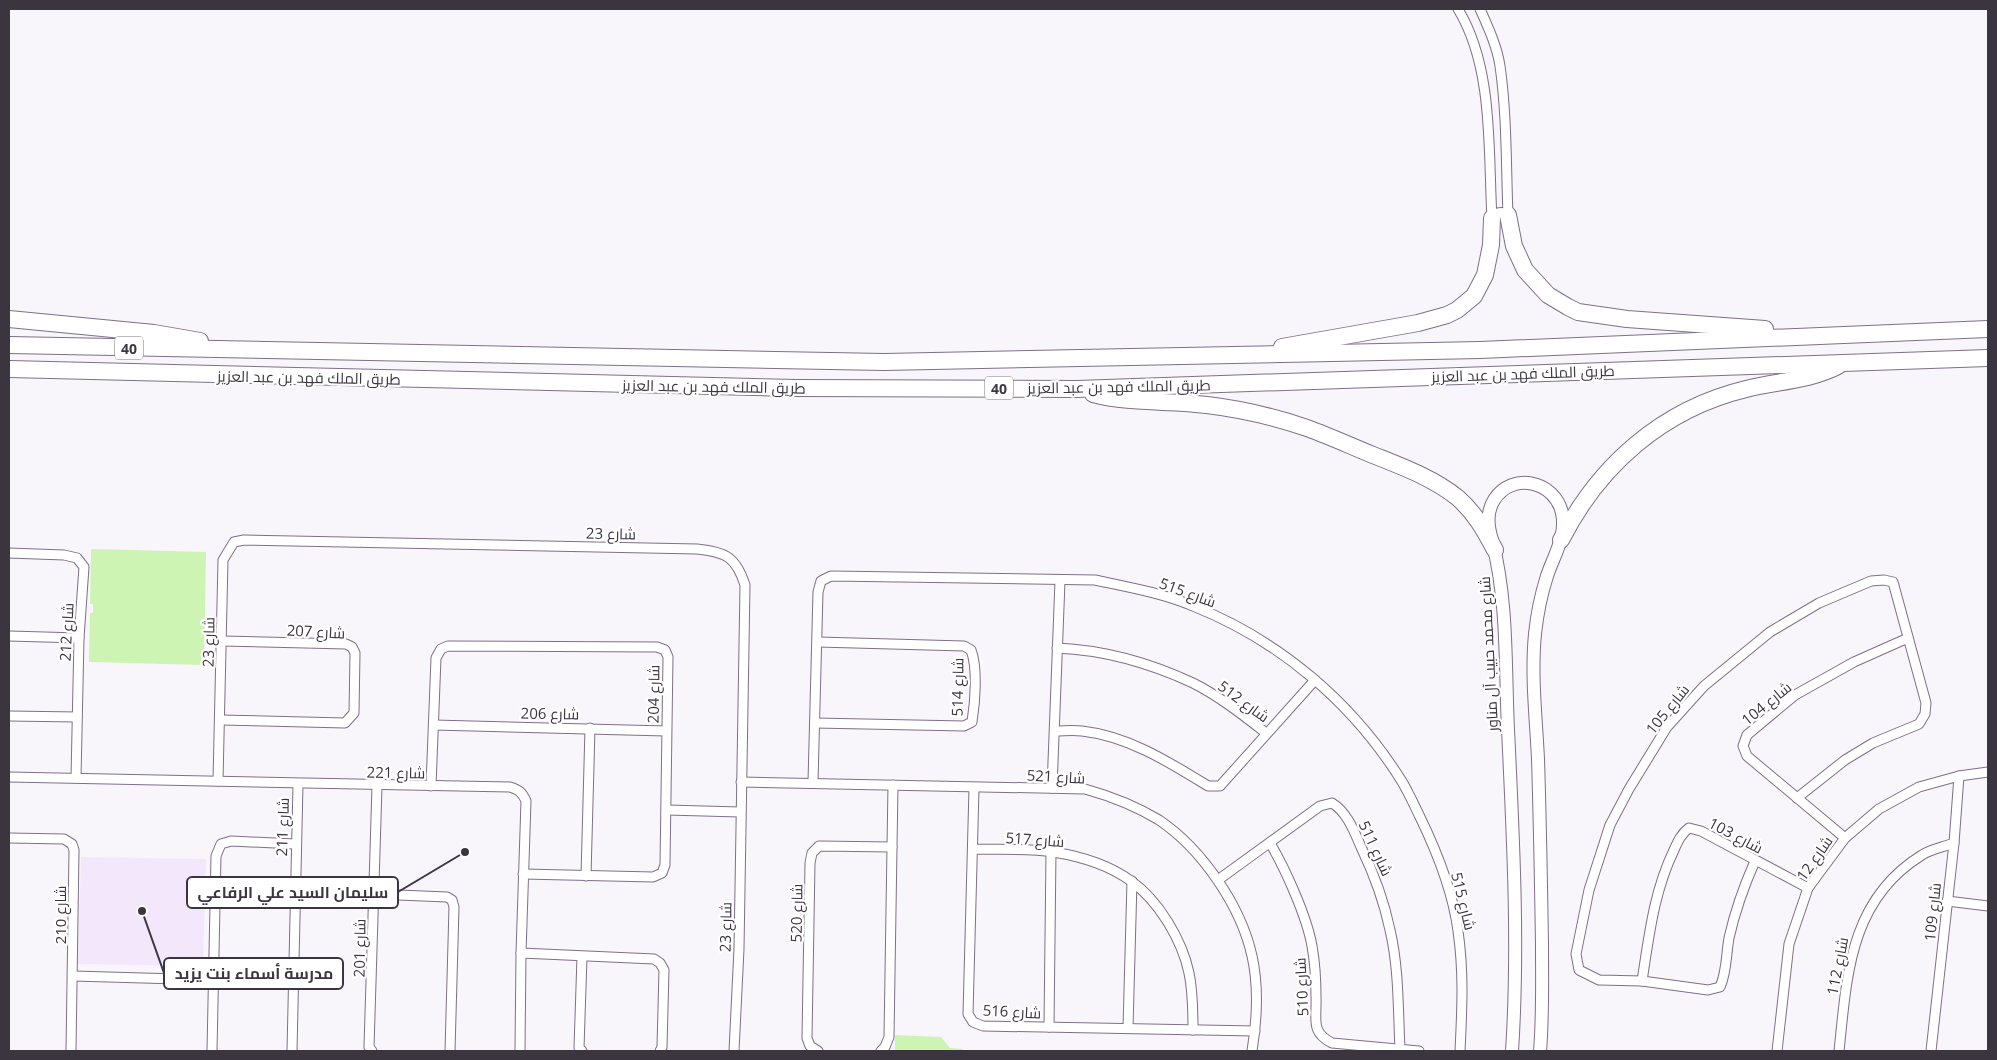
<svg xmlns="http://www.w3.org/2000/svg" width="1997" height="1060" font-family="'Open Sans',Cairo,sans-serif">
<style>
.built{fill:#f3e7fc}
.green{fill:#cdf4b3}
.lines{fill:none;stroke-linecap:round;stroke-linejoin:round}
.street-casing{stroke:#7f6f89;stroke-width:11}
.secondary-casing{stroke:#7f6f89;stroke-width:14}
.highway-casing{stroke:#7f6f89;stroke-width:18}
.street{stroke:#fff;stroke-width:9}
.secondary{stroke:#fff;stroke-width:12}
.highway{stroke:#fff;stroke-width:16}
.labels{text-anchor:middle;dominant-baseline:central;stroke-width:4.5;stroke-linejoin:round;paint-order:stroke}
.shield{fill:#fff;stroke:#767279;stroke-width:1}
.shield-label{font-size:14px;font-weight:bold;fill:#3b3540}
.street-label{font-size:15px;fill:#3b3540;stroke:#fff}
.leader{fill:none;stroke:#3b3540;stroke-width:2}
.callout-dot{fill:#3b3540;stroke:#fff;stroke-width:2}
.callout{fill:#fff;stroke:#3b3540;stroke-width:2}
.callout-label{font-size:16px;text-anchor:middle;font-weight:bold;fill:#3b3540}
</style>
<rect width="100%" height="100%" fill="#f8f5fb"/>
<path class="built" d="M81,857L206,859L203,966L78,964Z"/>
<g class="green">
<path d="M91,549L206,552L204,665L89,662L90,613H93V604H90Z"/>
<path d="M895,1035L941,1037L950,1048L963,1049V1051H895Z"/>
</g>
<g class="lines">
<g class="street-casing">
<g id="street">
<path d="M1458,9C1494,68 1488,151 1492,218"/>
<path d="M1480,9C1488,27 1497,46 1500,66C1507,115 1506,166 1508,215C1502,211 1496,212 1492,218"/>
<path d="M9,553L64,555L77,558L84,567L79,638L76,778"/>
<path d="M9,636L79,638"/>
<path d="M1057,648C1104,650 1150,663 1193,683C1219,696 1243,715 1266,733"/>
<path d="M9,716L77,717"/>
<path d="M220,720L345,723L354,713L355,653L352,647L346,644L222,641"/>
<path d="M815,723L964,726L972,722C975,703 978,668 971,650L964,646L818,642"/>
<path d="M434,725L666,731"/>
<path d="M1055,731C1064,731 1073,730 1082,731C1128,736 1169,762 1208,786H1220L1315,680"/>
<path d="M9,777L510,787C519,790 522,792 526,801L521,953L520,1051"/>
<path d="M218,781L223,560L234,542L244,540L697,549C726,552 736,557 745,585L739,949L734,1051"/>
<path d="M741,782L1085,789C1110,796 1136,806 1159,820C1202,849 1241,906 1252,956C1259,987 1257,1020 1252,1051"/>
<path d="M813,782L818,592L821,581L831,576L1095,580C1128,587 1162,593 1193,606C1279,640 1352,702 1401,780C1408,791 1414,805 1420,817C1437,852 1453,892 1458,931C1464,973 1462,1009 1460,1051"/>
<path d="M431,786L436,658L441,649L448,646L657,647L665,650L668,657L665,865L662,873L653,877L523,874"/>
<path d="M974,788L968,1014L973,1022L983,1026L1255,1031"/>
<path d="M1052,788L1060,581"/>
<path d="M667,810L740,812"/>
<path d="M9,838L64,839L72,844L74,850L71,1051"/>
<path d="M1845,838L1747,756L1743,746L1747,735L1795,695L1854,662L1908,638"/>
<path d="M1270,843C1285,868 1307,917 1312,946C1315,963 1316,980 1316,997C1317,1019 1310,1032 1332,1043L1419,1051"/>
<path d="M973,849C999,850 1027,848 1053,852C1079,856 1109,865 1131,881C1159,901 1182,940 1189,973C1193,992 1193,1011 1193,1030"/>
<path d="M1755,861C1744,886 1735,911 1729,938C1726,954 1727,972 1720,987L1708,990L1642,981L1599,980L1579,970L1576,954L1589,890L1610,825L1629,789L1667,727L1704,686L1770,632L1819,603L1871,581L1884,580L1893,582L1926,703L1925,714L1919,724L1873,743L1845,760L1797,798"/>
<path d="M586,876L590,728"/>
<path d="M1218,880L1320,806L1332,803C1347,812 1354,831 1361,847C1374,874 1384,901 1390,930C1399,968 1398,1010 1400,1049"/>
<path d="M374,894L447,897L452,900L454,907L450,1051"/>
<path d="M1947,901L1988,906"/>
<path d="M521,953L654,959L660,963L664,970L662,1047L660,1051"/>
<path d="M73,976L213,980"/>
<path d="M1642,981C1649,936 1654,891 1674,850C1678,841 1681,834 1689,828L1701,831L1808,888"/>
<path d="M1049,1027L1051,851"/>
<path d="M1128,1028L1132,881"/>
<path d="M212,1051L216,856L221,844L231,841L295,844"/>
<path d="M292,1051L298,784"/>
<path d="M372,1051L369,1047L377,786"/>
<path d="M582,1051L579,1048L582,957"/>
<path d="M818,1051L810,1046L807,1038L810,863L812,853L819,846L892,847L893,785"/>
<path d="M881,1051L885,1047L889,1037L892,847"/>
<path d="M1777,1051L1789,944L1808,888L1845,838L1879,809L1919,787L1959,776L1988,772"/>
<path d="M1839,1051C1847,976 1849,900 1922,855C1931,849 1944,847 1954,843"/>
<path d="M1931,1051L1954,843L1959,776"/>
</g>
</g>
<g class="secondary-casing">
<path id="secondary" d="M1512,1051C1519,944 1513,837 1508,729C1505,666 1508,601 1492,540C1488,526 1486,513 1494,500C1512,471 1555,481 1562,513C1567,536 1554,555 1547,576C1541,595 1537,614 1535,634C1531,675 1536,718 1538,759C1540,821 1541,882 1542,944C1542,980 1543,1016 1540,1051"/>
</g>
<g class="highway-casing">
<g id="highway">
<path d="M1508,215L1514,246L1525,270L1548,295L1568,307L1578,312L1627,319L1765,329"/>
<path d="M9,319L154,333L200,341"/>
<path d="M9,345L884,362L1480,350L1988,329"/>
<path d="M1282,347L1418,323L1447,315L1457,310L1474,296L1485,275L1491,245L1492,218"/>
<path d="M9,369L797,388L1077,389L1988,358"/>
<path d="M1093,394C1131,404 1169,400 1207,405C1240,409 1275,417 1307,428C1329,436 1351,446 1373,455C1403,467 1433,478 1458,498C1475,513 1485,531 1495,550"/>
<path d="M1561,540C1599,465 1663,409 1746,389C1777,381 1809,381 1838,366"/>
</g>
</g>
<use href="#street" class="street"/>
<use href="#secondary" class="secondary"/>
<use href="#highway" class="highway"/>
</g>
<g class="labels">
<g class="shield">
<rect x="115" y="336.5" width="28" height="23" rx="4"/>
<rect x="985" y="376.5" width="28" height="23" rx="4"/>
</g>
<g class="shield-label">
<text x="129" y="348">40</text>
<text x="999" y="388">40</text>
</g>
<g class="street-label">
<text transform="translate(1523 373) rotate(-2)">طريق الملك فهد بن عبد العزيز</text>
<text transform="translate(309 377) rotate(1)">طريق الملك فهد بن عبد العزيز</text>
<text transform="translate(714 386) rotate(1)">طريق الملك فهد بن عبد العزيز</text>
<text transform="translate(1119 386) rotate(-1)">طريق الملك فهد بن عبد العزيز</text>
<text transform="translate(611 533) rotate(1)">شارع 23</text>
<text transform="translate(1188 592) rotate(20)">شارع 515</text>
<text transform="translate(316 631) rotate(3)">شارع 207</text>
<text transform="translate(66 632) rotate(-87)">شارع 212</text>
<text transform="translate(208 642) rotate(-89)">شارع 23</text>
<text transform="translate(1488 654) rotate(-93)">شارع محمد حبيب آل مناور</text>
<text transform="translate(957 687) rotate(-89)">شارع 514</text>
<text transform="translate(653 694) rotate(-89)">شارع 204</text>
<text transform="translate(1244 701) rotate(36)">شارع 512</text>
<text transform="translate(1766 703) rotate(-39)">شارع 104</text>
<text transform="translate(1667 709) rotate(-51)">شارع 105</text>
<text transform="translate(550 713) rotate(1)">شارع 206</text>
<text transform="translate(396 772) rotate(1)">شارع 221</text>
<text transform="translate(1056 776) rotate(3)">شارع 521</text>
<text transform="translate(282 827) rotate(-88)">شارع 211</text>
<text transform="translate(1736 835) rotate(28)">شارع 103</text>
<text transform="translate(1035 839) rotate(4)">شارع 517</text>
<text transform="translate(1376 848) rotate(65)">شارع 511</text>
<text transform="translate(1814 858) rotate(-55)">شارع 12</text>
<text transform="translate(1464 901) rotate(76)">شارع 515</text>
<text transform="translate(1932 912) rotate(-84)">شارع 109</text>
<text transform="translate(796 913) rotate(-89)">شارع 520</text>
<text transform="translate(60 915) rotate(-90)">شارع 210</text>
<text transform="translate(725 927) rotate(-89)">شارع 23</text>
<text transform="translate(359 948) rotate(-89)">شارع 201</text>
<text transform="translate(1837 966) rotate(-79)">شارع 112</text>
<text transform="translate(1301 987) rotate(-93)">شارع 510</text>
<text transform="translate(1012 1011) rotate(3)">شارع 516</text>
</g>
</g>
<path class="leader" d="M465 852L398 892M142 911L164 973"/>
<g class="callout-dot">
<circle cx="465" cy="852" r="5"/>
<circle cx="142" cy="911" r="5"/>
</g>
<g class="callout">
<rect x="187" y="877" width="211" height="31" rx="5"/>
<rect x="164" y="958" width="179" height="31" rx="5"/>
</g>
<g class="callout-label">
<text x="293" y="898">سليمان السيد علي الرفاعي</text>
<text x="254" y="979">مدرسة أسماء بنت يزيد</text>
</g>
<rect width="1997" height="1060" fill="none" stroke="#3b3540" stroke-width="20"/>
</svg>
